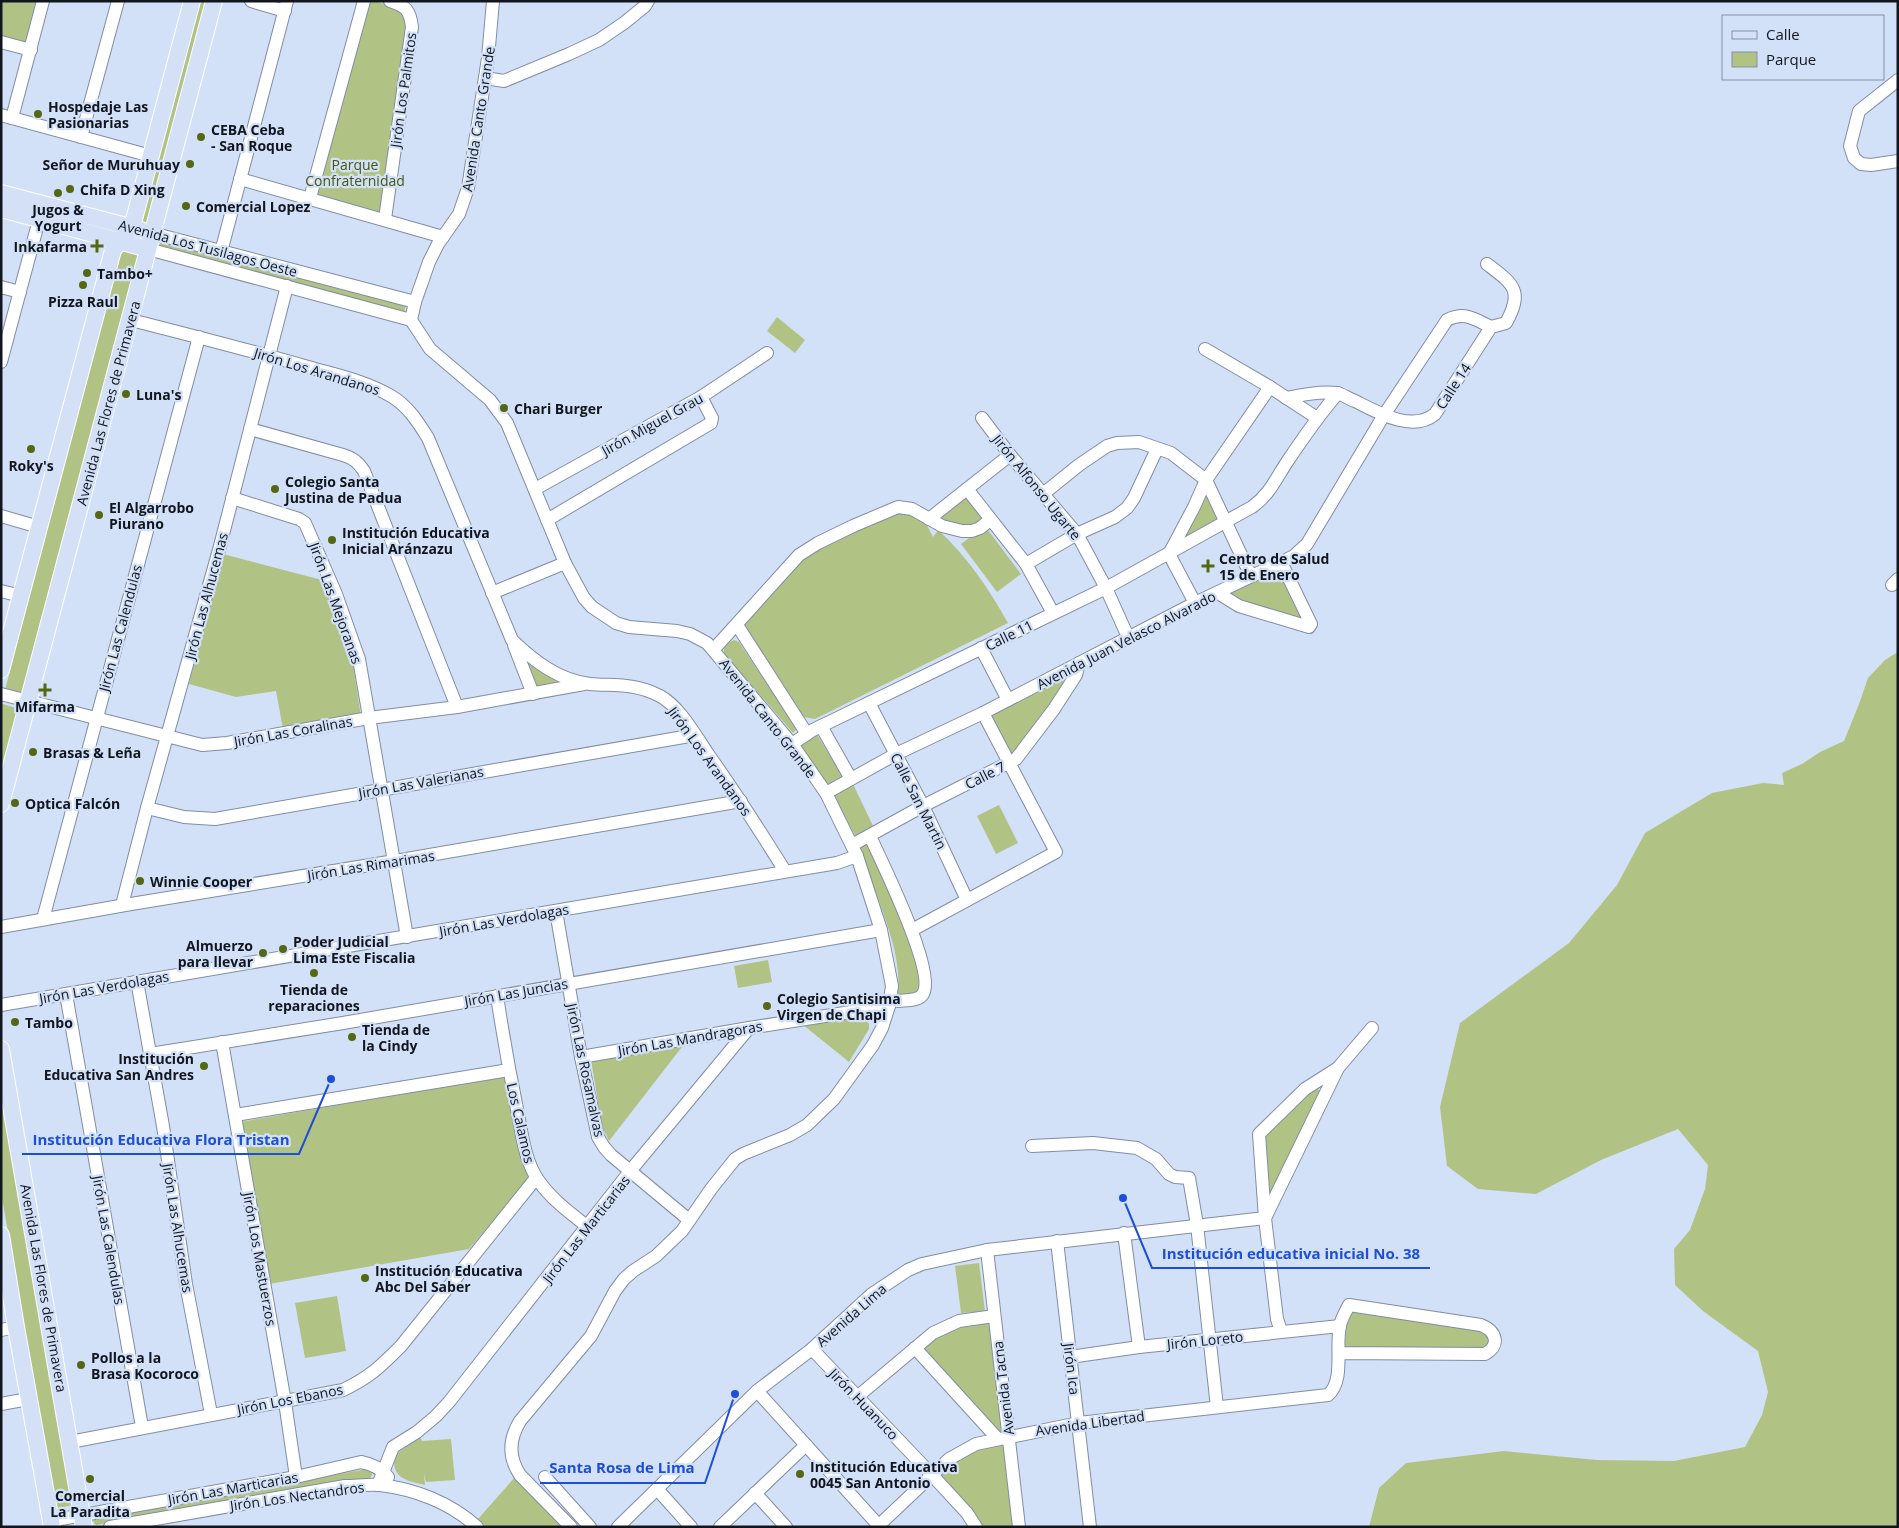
<svg xmlns="http://www.w3.org/2000/svg" width="1899" height="1528" font-family="'Open Sans',sans-serif">
<style>
.green{fill:#b1c384}
.lines{fill:none;stroke-linecap:round;stroke-linejoin:round}
.minor-casing{stroke:#808da3;stroke-width:14}
.major-casing{stroke:#fff;stroke-width:18}
.minor{stroke:#fff;stroke-width:12}
.major{stroke:#d4e0f5;stroke-width:16}
.poi-dot{fill:#546712;stroke:#d2e1f8;stroke-width:2}
.labels{text-anchor:middle;dominant-baseline:central;stroke-width:4.5;stroke-linejoin:round;paint-order:stroke}
.street-label{font-size:14px;fill:#11161e;stroke:#d2e1f8}
.poi-label{font-size:14px;font-weight:bold;fill:#11161e;stroke:#d2e1f8;text-anchor:start}
.park-label{font-size:14px;fill:#465511;stroke:#d2e1f8}
.leader{fill:none;stroke:#1d4ed8;stroke-width:2}
.callout-dot{fill:#1d4ed8;stroke:#d2e1f8;stroke-width:2}
.callout-label{font-size:15px;text-anchor:middle;font-weight:bold;fill:#1d4ed8;stroke:#d2e1f8;stroke-width:4.5;stroke-linejoin:round;paint-order:stroke}
</style>
<rect width="100%" height="100%" fill="#d2e1f8"/>
<g class="green">
<path d="M1,1H36L26,44L1,37Z"/>
<path d="M197,1H209L150,225L139,224Z"/>
<path d="M375,2C394,6 404,6 406,28L382,210L376,213L316,195L369,3Z"/>
<path d="M161,238L406,305L404,312L159,248Z"/>
<path d="M122,250L140,254L24,696L5,690L119,251Z"/>
<path d="M777,317L805,340L795,353L767,331Z"/>
<path d="M966,494L980,514L981,520C969,535 950,523 936,517Z"/>
<path d="M1206,494L1220,523L1180,544Z"/>
<path d="M898,509L926,523L933,537L938,530C967,556 989,589 1008,623L815,719L798,716L743,628L748,614L798,559Z"/>
<path d="M985,526L1021,574L997,592L961,544Z"/>
<path d="M223,554L322,580L352,657L361,717L283,729L276,691L236,697L189,684Z"/>
<path d="M1278,570L1307,622L1239,602L1229,594Z"/>
<path d="M734,640L739,642L797,729L793,733L724,653V645Z"/>
<path d="M1898,652V1527H1369L1379,1488L1406,1463L1504,1451L1597,1460L1674,1461L1745,1447L1762,1415L1768,1392L1758,1351L1703,1311L1675,1285L1674,1249L1690,1230L1705,1189L1708,1165L1678,1129L1601,1160L1536,1194L1478,1189L1447,1166L1440,1107L1460,1023L1569,943L1617,885L1645,833L1712,793L1763,783L1784,785L1782,773L1802,764L1820,752L1844,741L1859,704L1868,678L1885,660Z"/>
<path d="M527,660L563,680L562,685L535,689L523,662Z"/>
<path d="M1074,674L1013,759L991,716Z"/>
<path d="M3,704L19,709L1,786V705Z"/>
<path d="M816,733L843,777L826,787L799,744Z"/>
<path d="M853,784L874,828L857,839L833,795Z"/>
<path d="M999,805L1018,843L996,854L977,816Z"/>
<path d="M869,843C883,875 927,961 921,992L897,997C906,957 873,887 858,848L860,844Z"/>
<path d="M768,960L772,982L738,988L734,966Z"/>
<path d="M864,1016L869,1024V1029L849,1062L802,1024Z"/>
<path d="M685,1043L609,1141L602,1126L591,1060Z"/>
<path d="M1,1075L73,1505L59,1508L56,1507L1,1192Z"/>
<path d="M505,1076L530,1179L469,1249L269,1284L240,1122Z"/>
<path d="M1314,1085L1322,1093L1273,1193L1267,1192L1262,1139Z"/>
<path d="M979,1263L985,1311L961,1313L955,1266Z"/>
<path d="M337,1296L346,1351L305,1358L295,1303Z"/>
<path d="M1352,1307L1483,1329L1492,1338L1484,1350H1344L1347,1323Z"/>
<path d="M990,1323L1004,1432L997,1433L919,1347C945,1329 960,1327 990,1323Z"/>
<path d="M420,1437L422,1441L451,1439L455,1480L426,1482L424,1474L425,1485C407,1481 390,1478 395,1455Z"/>
<path d="M1004,1442L1014,1527H980L937,1475L965,1454Z"/>
<path d="M367,1469L373,1471L371,1477L368,1479L96,1525L94,1523L93,1520L96,1517Z"/>
<path d="M515,1477L562,1527H486L478,1519Z"/>
</g>
<g class="lines">
<g class="minor-casing">
<g id="minor">
<path d="M251,1L285,11"/>
<path d="M493,1L488,58L468,188L459,214L438,244L429,262L415,302L411,320L430,349L490,400L507,423L565,563L584,598L592,607L616,623L629,627L677,631L690,634L707,643L792,744L826,793L857,856L881,930L892,986L889,1006L882,1028L873,1045L834,1099L807,1125L790,1135L743,1154L735,1159L711,1189L682,1231L656,1256L633,1271L624,1279L615,1291L591,1336L520,1421C509,1439 508,1457 520,1475L571,1527"/>
<path d="M1,42L31,50"/>
<path d="M485,78L504,81L569,54L599,40L624,23L645,6L648,1"/>
<path d="M1898,80L1859,111L1850,146L1854,158L1861,164L1871,165L1898,161"/>
<path d="M1,115L151,156"/>
<path d="M12,118L43,1"/>
<path d="M81,137L118,1"/>
<path d="M240,179L443,237"/>
<path d="M310,198L364,1"/>
<path d="M385,219L412,27C410,10 406,6 390,1"/>
<path d="M152,233L415,302"/>
<path d="M148,249L411,320"/>
<path d="M221,252L287,1"/>
<path d="M1,287L20,292"/>
<path d="M131,320C190,335 249,350 308,367C336,375 366,381 391,396C408,406 418,422 428,438L512,640C534,661 558,680 590,684C615,686 635,683 660,696C679,706 696,736 708,754C735,792 760,831 785,871"/>
<path d="M1205,349L1270,387L1317,418"/>
<path d="M1,362L39,220"/>
<path d="M1286,398C1300,395 1323,391 1337,393C1342,394 1349,399 1355,401C1377,412 1412,433 1435,414L1491,327L1506,323C1524,290 1513,284 1487,264"/>
<path d="M982,418L1010,455L1077,534L1106,588L1128,637"/>
<path d="M250,429L343,455C353,458 358,462 364,471L457,707"/>
<path d="M535,489L701,397L767,353"/>
<path d="M967,489L1026,564L1053,613"/>
<path d="M1043,494L1079,465L1107,446L1117,443L1139,442L1171,453L1206,480L1251,576"/>
<path d="M232,498L299,519L305,523L336,594L359,659L407,937"/>
<path d="M1,516L39,527"/>
<path d="M929,519L1010,455"/>
<path d="M547,520L711,423L712,418L701,397"/>
<path d="M1026,564L1077,534L1115,517L1127,508L1134,498L1157,449"/>
<path d="M1892,585L1898,579"/>
<path d="M1,591L21,596"/>
<path d="M492,593L565,563"/>
<path d="M1218,593L1239,606L1309,627L1311,624L1281,562"/>
<path d="M1195,603L1169,554L1194,507L1206,480L1270,387"/>
<path d="M737,625L807,734"/>
<path d="M514,645L533,694"/>
<path d="M981,648L1008,700"/>
<path d="M714,649L799,555L818,543L853,526L898,507L912,509L942,526L962,531H972L980,528L990,520"/>
<path d="M1,694L202,745L227,743L369,718L457,707L584,684"/>
<path d="M869,703L923,806L967,900"/>
<path d="M821,726L851,779"/>
<path d="M792,744L813,730L1106,588L1252,507C1270,494 1275,480 1287,462C1303,438 1319,415 1338,393"/>
<path d="M826,793L896,754L983,713L1195,603L1294,556L1307,544L1384,415L1447,320C1465,311 1474,319 1491,327"/>
<path d="M147,808L184,817L215,819L695,735"/>
<path d="M870,836C881,861 937,972 923,994C919,1001 906,1000 898,1001"/>
<path d="M852,845L923,806L1016,759L1054,709L1076,675L1079,663"/>
<path d="M122,905L147,808L220,546L287,286"/>
<path d="M556,911L581,1057L598,1137L604,1147L611,1155L689,1220"/>
<path d="M43,919L199,337"/>
<path d="M1,927L131,904L395,861L741,801"/>
<path d="M912,930L1056,852L983,713"/>
<path d="M137,981L163,1126L186,1284L211,1414"/>
<path d="M66,994L142,1427"/>
<path d="M497,996C503,1036 510,1075 518,1114C522,1135 525,1161 538,1180C551,1199 570,1213 588,1227"/>
<path d="M1,1005L837,863L857,856"/>
<path d="M222,1042L285,1402L296,1477"/>
<path d="M150,1054L343,1023L881,930"/>
<path d="M581,1057L749,1028L889,1006"/>
<path d="M235,1115L509,1070"/>
<path d="M1032,1146L1093,1143L1137,1148L1156,1159L1169,1174L1175,1177L1189,1178L1197,1225L1217,1407"/>
<path d="M1124,1233L1139,1347"/>
<path d="M1057,1241L1090,1527"/>
<path d="M987,1250L1019,1527"/>
<path d="M1,1330L16,1327"/>
<path d="M1281,1331L1277,1319L1265,1218L1259,1134L1305,1089L1338,1068"/>
<path d="M915,1348L997,1438"/>
<path d="M812,1349L932,1475L967,1513L976,1527"/>
<path d="M1070,1357L1139,1347L1340,1326"/>
<path d="M757,1391L880,1527"/>
<path d="M857,1397L933,1333L959,1321L994,1316"/>
<path d="M1,1404L28,1399"/>
<path d="M70,1442L343,1390C370,1377 380,1367 401,1346L536,1178"/>
<path d="M545,1477L590,1527"/>
<path d="M378,1485L393,1447L417,1432L436,1416L449,1402L631,1170L749,1028"/>
<path d="M657,1489L691,1527"/>
<path d="M755,1493L786,1527"/>
<path d="M50,1521L296,1477L361,1462C372,1464 381,1468 388,1477"/>
<path d="M110,1527L345,1486C356,1486 369,1484 380,1485C415,1489 451,1503 477,1527"/>
<path d="M618,1527L757,1391L812,1349L872,1294L908,1270L922,1264L987,1250L1265,1218L1338,1068L1372,1028"/>
<path d="M720,1527L806,1445"/>
<path d="M877,1527L949,1459L976,1444L1079,1423L1328,1395C1345,1381 1335,1346 1340,1326C1341,1319 1346,1311 1349,1305L1481,1325C1496,1331 1501,1345 1485,1354L1339,1353"/>
</g>
</g>
<g class="major-casing">
<g id="major">
<path d="M1,193L141,230"/>
<path d="M1,209L148,249"/>
<path d="M1,670L113,250L132,227L192,1"/>
<path d="M1,804L214,1"/>
<path d="M1,1049L84,1527"/>
<path d="M1,1235L16,1327L52,1527"/>
</g>
</g>
<use href="#minor" class="minor"/>
<use href="#major" class="major"/>
</g>
<g class="poi-dot">
<circle cx="38" cy="114" r="5"/>
<circle cx="201" cy="137" r="5"/>
<circle cx="190" cy="164" r="5"/>
<circle cx="70" cy="189" r="5"/>
<circle cx="58" cy="193" r="5"/>
<circle cx="186" cy="206" r="5"/>
<path d="M94.5 238.5h5v5h5v5h-5v5h-5v-5h-5v-5h5z"/>
<circle cx="87" cy="273" r="5"/>
<circle cx="83" cy="285" r="5"/>
<circle cx="126" cy="394" r="5"/>
<circle cx="504" cy="408" r="5"/>
<circle cx="31" cy="449" r="5"/>
<circle cx="275" cy="489" r="5"/>
<circle cx="99" cy="515" r="5"/>
<circle cx="332" cy="540" r="5"/>
<path d="M1205.5 558.5h5v5h5v5h-5v5h-5v-5h-5v-5h5z"/>
<path d="M42.5 682.5h5v5h5v5h-5v5h-5v-5h-5v-5h5z"/>
<circle cx="33" cy="752" r="5"/>
<circle cx="15" cy="803" r="5"/>
<circle cx="140" cy="881" r="5"/>
<circle cx="283" cy="949" r="5"/>
<circle cx="263" cy="953" r="5"/>
<circle cx="314" cy="973" r="5"/>
<circle cx="767" cy="1006" r="5"/>
<circle cx="15" cy="1022" r="5"/>
<circle cx="352" cy="1037" r="5"/>
<circle cx="204" cy="1066" r="5"/>
<circle cx="365" cy="1278" r="5"/>
<circle cx="81" cy="1365" r="5"/>
<circle cx="800" cy="1474" r="5"/>
<circle cx="90" cy="1479" r="5"/>
</g>
<g class="labels">
<g class="street-label">
<text transform="translate(403 90) rotate(-82)">Jirón Los Palmitos</text>
<text transform="translate(478 119) rotate(-81)">Avenida Canto Grande</text>
<text transform="translate(208 248) rotate(15)">Avenida Los Tusilagos Oeste</text>
<text transform="translate(317 371) rotate(17)">Jirón Los Arandanos</text>
<text transform="translate(1453 386) rotate(-57)">Calle 14</text>
<text transform="translate(108 403) rotate(-75)">Avenida Las Flores de Primavera</text>
<text transform="translate(652 424) rotate(-29)">Jirón Miguel Grau</text>
<text transform="translate(1037 487) rotate(51)">Jirón Alfonso Ugarte</text>
<text transform="translate(206 596) rotate(-75)">Jirón Las Alhucemas</text>
<text transform="translate(336 603) rotate(70)">Jirón Las Mejoranas</text>
<text transform="translate(120 628) rotate(-75)">Jirón Las Calendulas</text>
<text transform="translate(1009 635) rotate(-26)">Calle 11</text>
<text transform="translate(1126 640) rotate(-27)">Avenida Juan Velasco Alvarado</text>
<text transform="translate(768 718) rotate(52)">Avenida Canto Grande</text>
<text transform="translate(293 731) rotate(-10)">Jirón Las Coralinas</text>
<text transform="translate(710 761) rotate(54)">Jirón Los Arandanos</text>
<text transform="translate(985 775) rotate(-27)">Calle 7</text>
<text transform="translate(421 782) rotate(-10)">Jirón Las Valerianas</text>
<text transform="translate(919 801) rotate(63)">Calle San Martin</text>
<text transform="translate(371 865) rotate(-9)">Jirón Las Rimarimas</text>
<text transform="translate(504 920) rotate(-10)">Jirón Las Verdolagas</text>
<text transform="translate(104 987) rotate(-10)">Jirón Las Verdolagas</text>
<text transform="translate(516 992) rotate(-10)">Jirón Las Juncias</text>
<text transform="translate(690 1038) rotate(-10)">Jirón Las Mandragoras</text>
<text transform="translate(586 1070) rotate(78)">Jirón Las Rosamalvas</text>
<text transform="translate(521 1123) rotate(77)">Los Calamos</text>
<text transform="translate(178 1228) rotate(81)">Jirón Las Alhucemas</text>
<text transform="translate(586 1229) rotate(-52)">Jirón Las Marticarias</text>
<text transform="translate(109 1240) rotate(80)">Jirón Las Calendulas</text>
<text transform="translate(260 1259) rotate(80)">Jirón Los Mastuerzos</text>
<text transform="translate(44 1288) rotate(80)">Avenida Las Flores de Primavera</text>
<text transform="translate(851 1315) rotate(-41)">Avenida Lima</text>
<text transform="translate(1205 1340) rotate(-6)">Jirón Loreto</text>
<text transform="translate(1072 1369) rotate(83)">Jirón Ica</text>
<text transform="translate(1003 1388) rotate(-97)">Avenida Tacna</text>
<text transform="translate(290 1399) rotate(-11)">Jirón Los Ebanos</text>
<text transform="translate(864 1404) rotate(46)">Jirón Huanuco</text>
<text transform="translate(1090 1423) rotate(-8)">Avenida Libertad</text>
<text transform="translate(233 1488) rotate(-10)">Jirón Las Marticarias</text>
<text transform="translate(297 1496) rotate(-8)">Jirón Los Nectandros</text>
</g>
<g class="poi-label">
<text x="48" y="106">Hospedaje Las<tspan x="48" dy="16">Pasionarias</tspan></text>
<text x="211" y="129">CEBA Ceba<tspan x="211" dy="16">- San Roque</tspan></text>
<text x="180" y="164" text-anchor="end">Señor de Muruhuay</text>
<text x="80" y="189">Chifa D Xing</text>
<text x="196" y="206">Comercial Lopez</text>
<text x="58" y="209" text-anchor="middle">Jugos &amp;<tspan x="58" dy="16">Yogurt</tspan></text>
<text x="87" y="246" text-anchor="end">Inkafarma</text>
<text x="97" y="273">Tambo+</text>
<text x="83" y="301" text-anchor="middle">Pizza Raul</text>
<text x="136" y="394">Luna's</text>
<text x="514" y="408">Chari Burger</text>
<text x="31" y="465" text-anchor="middle">Roky's</text>
<text x="285" y="481">Colegio Santa<tspan x="285" dy="16">Justina de Padua</tspan></text>
<text x="109" y="507">El Algarrobo<tspan x="109" dy="16">Piurano</tspan></text>
<text x="342" y="532">Institución Educativa<tspan x="342" dy="16">Inicial Aránzazu</tspan></text>
<text x="1219" y="558">Centro de Salud<tspan x="1219" dy="16">15 de Enero</tspan></text>
<text x="45" y="706" text-anchor="middle">Mifarma</text>
<text x="43" y="752">Brasas &amp; Leña</text>
<text x="25" y="803">Optica Falcón</text>
<text x="150" y="881">Winnie Cooper</text>
<text x="293" y="941">Poder Judicial<tspan x="293" dy="16">Lima Este Fiscalia</tspan></text>
<text x="253" y="945" text-anchor="end">Almuerzo<tspan x="253" dy="16">para llevar</tspan></text>
<text x="314" y="989" text-anchor="middle">Tienda de<tspan x="314" dy="16">reparaciones</tspan></text>
<text x="777" y="998">Colegio Santisima<tspan x="777" dy="16">Virgen de Chapi</tspan></text>
<text x="25" y="1022">Tambo</text>
<text x="362" y="1029">Tienda de<tspan x="362" dy="16">la Cindy</tspan></text>
<text x="194" y="1058" text-anchor="end">Institución<tspan x="194" dy="16">Educativa San Andres</tspan></text>
<text x="375" y="1270">Institución Educativa<tspan x="375" dy="16">Abc Del Saber</tspan></text>
<text x="91" y="1357">Pollos a la<tspan x="91" dy="16">Brasa Kocoroco</tspan></text>
<text x="810" y="1466">Institución Educativa<tspan x="810" dy="16">0045 San Antonio</tspan></text>
<text x="90" y="1495" text-anchor="middle">Comercial<tspan x="90" dy="16">La Paradita</tspan></text>
</g>
<g class="park-label">
<text x="355" y="164">Parque<tspan x="355" dy="16">Confraternidad</tspan></text>
</g>
</g>
<path class="leader" d="M331 1079L299 1154H22M1123 1198L1152 1268H1430M735 1394L705 1483H540"/>
<g class="callout-dot">
<circle cx="331" cy="1079" r="5"/>
<circle cx="1123" cy="1198" r="5"/>
<circle cx="735" cy="1394" r="5"/>
</g>
<g class="callout-label">
<text x="161" y="1145">Institución Educativa Flora Tristan</text>
<text x="1291" y="1259">Institución educativa inicial No. 38</text>
<text x="622" y="1473">Santa Rosa de Lima</text>
</g>
<rect width="1899" height="1528" fill="none" stroke="#11161e" stroke-width="5"/>
<rect x="1722" y="15" width="162" height="65" fill="#d2e1f8" stroke="#8590a1"/>
<rect x="1732" y="31" width="25" height="8" fill="#d4e0f5" stroke="#8590a1"/>
<text x="1766" y="40" font-size="15" fill="#11161e">Calle</text>
<rect x="1732" y="52" width="25" height="15" fill="#b1c384" stroke="#8590a1"/>
<text x="1766" y="65" font-size="15" fill="#11161e">Parque</text>
</svg>
